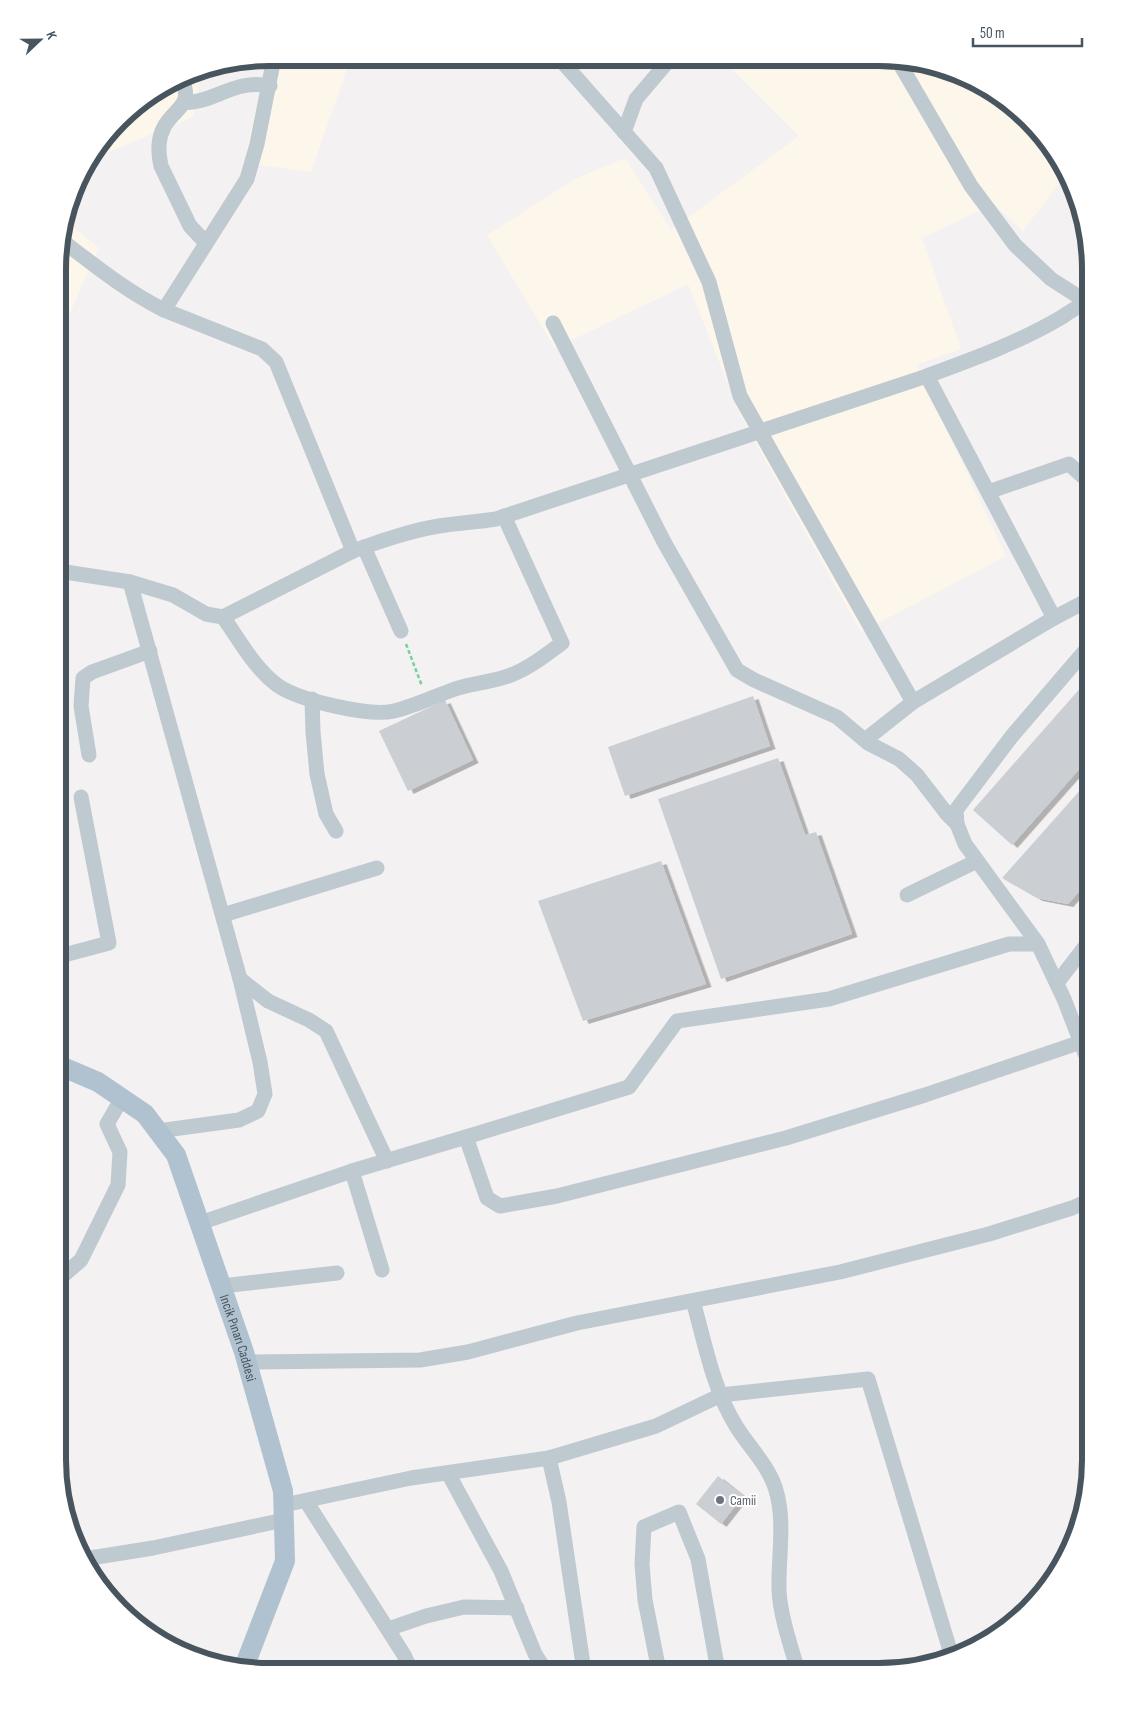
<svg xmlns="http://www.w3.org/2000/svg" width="1148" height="1729" font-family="'Sofia Sans Condensed',sans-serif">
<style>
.commercial{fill:#fdf7eb}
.building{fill:#cbced3;filter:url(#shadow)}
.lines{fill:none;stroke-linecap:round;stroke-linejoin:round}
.path{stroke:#75d19f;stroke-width:2.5;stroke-dasharray:4 2.5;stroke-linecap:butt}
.minor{stroke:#bec9d0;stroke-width:15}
.major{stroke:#b0c2d0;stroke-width:20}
.worship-dot{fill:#6b7280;stroke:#fff;stroke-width:2}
.labels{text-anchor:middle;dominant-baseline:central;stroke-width:4;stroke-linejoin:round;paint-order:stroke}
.street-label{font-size:14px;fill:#48555f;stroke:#fff}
.worship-label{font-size:14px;fill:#5b616d;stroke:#fff;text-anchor:start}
.rim{fill:none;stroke:#48555f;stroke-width:6}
</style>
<defs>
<filter id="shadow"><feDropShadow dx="5.5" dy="3" stdDeviation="0" flood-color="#0004"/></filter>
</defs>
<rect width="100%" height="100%" fill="#f3f1f1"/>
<g class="commercial">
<path d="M265,58H349V63L311,172L244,163L265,66Z"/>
<path d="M740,59H907L960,74L1007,101L1047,140L1066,174L1023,231L994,204L922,238L961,349L916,365L1006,556L861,632L741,416L688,284L555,348L487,235L575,179L625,158L671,230L799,136L725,62Z"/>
<path d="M194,73L199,84L193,117L89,160L130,110Z"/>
<path d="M66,221L99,248L59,337V241Z"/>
</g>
<g class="building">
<path d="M1090,677V757L1012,845L973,810Z"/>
<path d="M753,696L770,746L625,796L608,747Z"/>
<path d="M445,700L473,760L408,791L379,731Z"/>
<path d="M778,758L805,835L816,832L852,934L721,979L658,799Z"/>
<path d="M1090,779V879L1068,904L1037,898L1002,878Z"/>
<path d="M661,861L706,984L583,1021L538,901Z"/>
<path d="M718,1476L743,1496L721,1524L696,1504Z"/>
</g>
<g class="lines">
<path class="path" d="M406,644L422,686"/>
<g class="minor">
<path d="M559,58L656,168L709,282L740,396L913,702"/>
<path d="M897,59L971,186L1015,245L1051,279L1090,304"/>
<path d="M182,80C194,106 174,108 164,127C157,140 158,153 161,166L190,226L206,243"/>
<path d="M184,103C216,102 236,78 270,86"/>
<path d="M624,132L636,99L670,59"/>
<path d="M60,239C94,265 126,291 164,310L262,349L276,362L353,551"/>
<path d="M164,310L247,179L257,144L274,58"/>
<path d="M553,323L664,542L737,670L754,680L837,717L868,743L899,759L917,775L947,814L957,824"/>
<path d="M927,376L988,492L1069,464L1090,483"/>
<path d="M988,492L1054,618"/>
<path d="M364,547L401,631"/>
<path d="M59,571L130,582L173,595L206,614L223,617L353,551C381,541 409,531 439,526C458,523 477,522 496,519L927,376C973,359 1020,342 1062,317C1072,310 1083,305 1090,297"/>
<path d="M130,582L240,979L260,1062L265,1094L258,1111L239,1120L158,1131"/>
<path d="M223,617C239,639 254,668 277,685C298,700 369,717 394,711C415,706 435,696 455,689C473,683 493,682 511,675C529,668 546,655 562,643L504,516"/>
<path d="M312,699L313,732L317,774L326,814L336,831"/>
<path d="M865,740L913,702L1054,618L1090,599"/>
<path d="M89,755L81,706L83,678L92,672L150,651"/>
<path d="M907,895L977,861"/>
<path d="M223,915L377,868"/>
<path d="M58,969L64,955L109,943L81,797"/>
<path d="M240,979L268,1001L309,1020L326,1031L387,1161"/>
<path d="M1057,983L1090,940"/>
<path d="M1090,1066L1064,999L1038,944L965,844L957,824L956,810L1012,736L1090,645"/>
<path d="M58,1087L67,1068"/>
<path d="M466,1137L629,1087L677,1021L829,999L1009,944H1038"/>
<path d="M352,1171L382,1270"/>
<path d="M200,1223L352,1171L466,1137L487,1198L500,1206L557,1196L786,1138L925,1095L1081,1042"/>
<path d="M58,1280L81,1260L118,1185L120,1152L107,1124L122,1098"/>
<path d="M222,1286L337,1273"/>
<path d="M693,1301C705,1343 713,1389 736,1426C749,1447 767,1464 775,1487C786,1520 778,1556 779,1590C780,1615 791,1647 798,1671"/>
<path d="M247,1362L420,1360L468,1352L577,1323L840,1272L989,1234L1072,1208L1090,1200"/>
<path d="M549,1458L656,1426L721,1395L868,1379L952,1657"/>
<path d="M448,1473L501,1571L535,1654L546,1671"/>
<path d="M306,1501L404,1655L411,1670"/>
<path d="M284,1505L411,1478L549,1458L559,1502L584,1671"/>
<path d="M84,1559L153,1548L284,1520"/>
<path d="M388,1629L426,1616L464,1607L517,1608"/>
<path d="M659,1671L645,1600L642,1564L644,1527L679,1512L698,1559L718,1671"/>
</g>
<path class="major" id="s1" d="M58,1065L98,1082L145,1114L176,1155L244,1352L283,1491L285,1561L243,1670"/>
</g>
<circle class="worship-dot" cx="720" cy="1500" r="5"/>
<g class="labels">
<g class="street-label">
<text stroke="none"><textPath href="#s1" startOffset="345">Incik Pınarı Caddesi</textPath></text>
</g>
<g class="worship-label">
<text x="730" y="1500">Camii</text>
</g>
</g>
<path d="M0 0H1148V1729H0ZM269 66H879A203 203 0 0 1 1082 269V1460A203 203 0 0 1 879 1663H269A203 203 0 0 1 66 1460V269A203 203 0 0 1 269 66Z" fill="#fff" fill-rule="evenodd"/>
<path class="rim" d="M269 66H879A203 203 0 0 1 1082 269V1460A203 203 0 0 1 879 1663H269A203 203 0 0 1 66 1460V269A203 203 0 0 1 269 66Z"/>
<g transform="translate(40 40) rotate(68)" stroke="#ffffff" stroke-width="4" paint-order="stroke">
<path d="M0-4L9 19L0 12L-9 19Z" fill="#48555f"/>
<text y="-8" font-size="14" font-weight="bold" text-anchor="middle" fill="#48555f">K</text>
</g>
<path d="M973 38v8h109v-8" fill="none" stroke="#48555f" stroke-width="2.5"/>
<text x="980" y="38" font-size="15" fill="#48555f" stroke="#ffffff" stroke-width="4" paint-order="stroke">50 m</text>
</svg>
